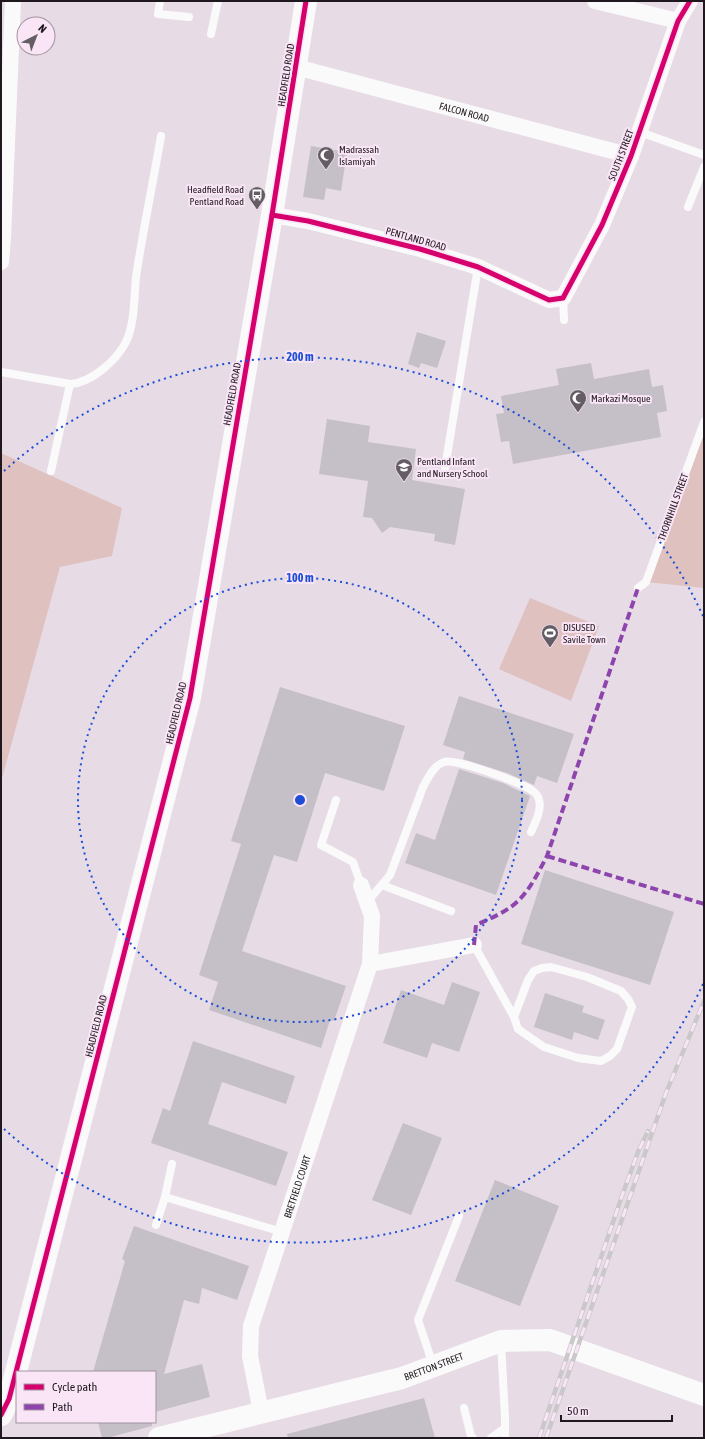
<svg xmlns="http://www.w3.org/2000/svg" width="705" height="1439" font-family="'Asap Condensed',sans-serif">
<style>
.green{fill:#dfc1bf}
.building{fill:#c5bfc8}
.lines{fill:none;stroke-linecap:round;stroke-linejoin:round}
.lane{stroke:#fbfafb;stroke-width:8}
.street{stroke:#fbfafb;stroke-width:16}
.secondary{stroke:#fbfafb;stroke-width:22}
.rail-casing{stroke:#cbc8cb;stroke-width:4.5}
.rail{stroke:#f9e5f6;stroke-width:3;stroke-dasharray:9;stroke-linecap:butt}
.quiet{stroke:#8e44ad;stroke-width:4;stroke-dasharray:8 4;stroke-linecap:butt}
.cycleway-casing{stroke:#f9e5f6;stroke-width:8}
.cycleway{stroke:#d6006c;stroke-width:5}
.ring{fill:none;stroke:#1d4ed8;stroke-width:2;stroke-dasharray:2 4}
.labels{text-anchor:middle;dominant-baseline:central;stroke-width:4;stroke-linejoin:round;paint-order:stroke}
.street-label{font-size:10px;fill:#1f181e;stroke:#f9e5f6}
.poi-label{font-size:10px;fill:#1f181e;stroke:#f9e5f6;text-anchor:start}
.centre{fill:#1d4ed8;stroke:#f9e5f6;stroke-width:2}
.ring-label{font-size:12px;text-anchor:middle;font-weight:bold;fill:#1d4ed8;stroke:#f9e5f6;stroke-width:4;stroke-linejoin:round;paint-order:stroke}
</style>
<rect width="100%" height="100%" fill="#e7dce6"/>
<g class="green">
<path d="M704,434V588L646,582Z"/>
<path d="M1,453L122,508L112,556L60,567L1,782Z"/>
<path d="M530,598L599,626L571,701L499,669Z"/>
</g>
<g class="building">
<path d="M311,146L347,152L341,191L326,188L324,200L303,197Z"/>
<path d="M417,332L446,341L437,368L421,363L419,368L408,364Z"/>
<path d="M591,363L594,379L649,369L652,387L663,385L667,411L657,413L661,437L513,464L509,441L501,442L496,414L504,413L501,396L559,385L556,369Z"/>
<path d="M327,419L370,426L368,442L416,449L412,480L465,489L455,545L434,541L435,534L390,527L382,533L372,518L363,517L368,481L319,474Z"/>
<path d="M280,687L405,726L384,791L325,773L297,862L274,855L242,951L346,986L334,1021L330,1020L321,1048L209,1010L218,982L199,975L241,844L231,841Z"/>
<path d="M459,696L574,734L557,783L537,776L534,785L507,773L463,759L465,752L443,745Z"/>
<path d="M459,769L503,783L530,796L496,895L405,863L416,833L435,840Z"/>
<path d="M545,870L674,912L650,985L521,944Z"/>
<path d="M452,982L480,992L459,1052L432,1043L427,1058L383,1043L401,990L444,1005Z"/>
<path d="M545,993L584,1006L582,1012L605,1020L598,1040L574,1032L572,1040L534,1027Z"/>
<path d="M193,1041L295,1076L286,1104L222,1082L208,1124L288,1152L276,1186L151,1143L163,1108L170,1111Z"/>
<path d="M403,1123L442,1138L411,1215L372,1200Z"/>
<path d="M495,1180L559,1206L520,1306L455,1281Z"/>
<path d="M134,1226L249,1266L237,1300L202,1288L199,1304L184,1300L164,1374L202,1364L210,1397L155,1412V1372H93L125,1261L122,1259Z"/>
<path d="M424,1398L435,1438H288L287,1434Z"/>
<path d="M98,1422H152V1426L107,1438H102Z"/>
</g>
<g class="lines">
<g class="lane">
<path d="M160,1L158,14L189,17"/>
<path d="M211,34L218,1"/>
<path d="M640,132L704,155"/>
<path d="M688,207L704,167"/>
<path d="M563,298L564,320"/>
<path d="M1,372L70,384C91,383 116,361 126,342C135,323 134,297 136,277C143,230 153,183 161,136"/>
<path d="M445,468L478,267"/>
<path d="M51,471L70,384"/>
<path d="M638,588L646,582L704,422"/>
<path d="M336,800L321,845L353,862L361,885"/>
<path d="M382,885L451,911"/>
<path d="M367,902L390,875L423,787C428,778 434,765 444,762C455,758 526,784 534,792C536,793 539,798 539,800C542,810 535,823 531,832"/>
<path d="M474,945L514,1017L518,1029L544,1047L578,1058L601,1061L610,1056L617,1049L632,1007L628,999L621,991L587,977L551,967L542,968L534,971L528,980L514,1017"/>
<path d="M172,1164L165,1197L282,1232"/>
<path d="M156,1225L165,1197"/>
<path d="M501,1342L505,1418V1438"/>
<path d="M433,1365L418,1320L459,1216"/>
<path d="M464,1408L471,1436L473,1438"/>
<path d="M491,1438L505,1428"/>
</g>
<g class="street">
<path d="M595,1L678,21"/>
<path id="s1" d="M296,67L631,156"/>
<path d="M272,215L308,221L420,249L478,267L549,300L563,298L602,225L631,156L678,21L690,1"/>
<path d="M1,262L3,237L13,1"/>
<path d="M370,964L474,945"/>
<path id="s2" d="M261,1412L250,1356L251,1326L370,964L372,916L361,885"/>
</g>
<g class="secondary">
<path d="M1,1415L9,1399L190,698L272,215L306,1"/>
<path id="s3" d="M159,1438L402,1378L501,1341L550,1340L704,1395"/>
</g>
<g class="rail-casing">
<g id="rail">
<path d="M539,1438L623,1193L638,1152L648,1131"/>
<path d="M546,1438L666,1093L704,1001"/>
</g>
</g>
<use href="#rail" class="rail"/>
<g class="quiet">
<path d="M547,856L704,904"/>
<path d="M474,945L476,925C491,918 507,912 519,900C531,888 539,871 547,856L638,588"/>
</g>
<g class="cycleway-casing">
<g id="cycleway">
<path d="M272,215L308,221L420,249L478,267L549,300L563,298L602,225L631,156L678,21L690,1"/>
<path d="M1,1415L9,1399L190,698L272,215L306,1"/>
</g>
</g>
<use href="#cycleway" class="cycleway"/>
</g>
<g class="ring">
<circle cx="300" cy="800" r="222"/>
<path d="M703 984A443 443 0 0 1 4 1129M4 471A443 443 0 0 1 703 616"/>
</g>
<defs>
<g id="mosque-pin" transform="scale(0.9)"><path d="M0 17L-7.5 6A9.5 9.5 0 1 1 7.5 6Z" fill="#655d64" stroke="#f9e5f6"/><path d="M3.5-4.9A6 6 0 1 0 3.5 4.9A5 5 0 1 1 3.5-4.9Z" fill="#fff"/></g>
<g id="bus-pin" transform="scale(0.9)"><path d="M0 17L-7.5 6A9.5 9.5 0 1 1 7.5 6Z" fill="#655d64" stroke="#f9e5f6"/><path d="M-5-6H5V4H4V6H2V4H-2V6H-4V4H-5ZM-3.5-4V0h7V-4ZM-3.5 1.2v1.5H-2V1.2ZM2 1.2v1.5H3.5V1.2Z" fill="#fff"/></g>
<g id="school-pin" transform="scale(0.9)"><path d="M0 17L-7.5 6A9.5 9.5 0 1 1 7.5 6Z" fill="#655d64" stroke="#f9e5f6"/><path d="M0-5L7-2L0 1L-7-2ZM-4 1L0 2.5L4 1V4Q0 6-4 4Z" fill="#fff"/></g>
<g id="stadium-pin" transform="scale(0.9)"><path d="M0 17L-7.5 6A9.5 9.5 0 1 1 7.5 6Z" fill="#655d64" stroke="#f9e5f6"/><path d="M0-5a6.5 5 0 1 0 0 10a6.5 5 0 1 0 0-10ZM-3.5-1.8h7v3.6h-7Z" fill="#fff"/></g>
</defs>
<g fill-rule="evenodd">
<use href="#mosque-pin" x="326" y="155"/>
<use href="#bus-pin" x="257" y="195"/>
<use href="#mosque-pin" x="578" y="398"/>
<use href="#school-pin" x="404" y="467"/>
<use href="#stadium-pin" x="550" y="633"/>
</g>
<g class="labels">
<g class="street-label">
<text transform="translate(286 75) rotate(-81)">HEADFIELD ROAD</text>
<text stroke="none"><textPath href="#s1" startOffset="174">FALCON ROAD</textPath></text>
<text transform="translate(621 155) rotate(-69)">SOUTH STREET</text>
<text transform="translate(416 239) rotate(16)">PENTLAND ROAD</text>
<text transform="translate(232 394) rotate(-80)">HEADFIELD ROAD</text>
<text transform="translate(673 507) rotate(-70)">THORNHILL STREET</text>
<text transform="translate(176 713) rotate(-77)">HEADFIELD ROAD</text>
<text transform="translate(96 1026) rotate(-76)">HEADFIELD ROAD</text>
<text stroke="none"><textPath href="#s2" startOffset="234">BRETFIELD COURT</textPath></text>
<text stroke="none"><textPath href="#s3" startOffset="284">BRETTON STREET</textPath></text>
</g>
<g class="poi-label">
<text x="339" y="149">Madrassah<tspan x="339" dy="12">Islamiyah</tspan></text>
<text x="244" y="189" text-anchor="end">Headfield Road<tspan x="244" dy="12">Pentland Road</tspan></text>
<text x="591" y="398">Markazi Mosque</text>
<text x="417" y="461">Pentland Infant<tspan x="417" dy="12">and Nursery School</tspan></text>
<text x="563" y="627">DISUSED<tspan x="563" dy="12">Savile Town</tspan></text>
</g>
</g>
<circle cx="300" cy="800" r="6" class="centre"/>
<g class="ring-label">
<text x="300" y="361">200 m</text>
<text x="300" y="582">100 m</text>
</g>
<rect width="705" height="1439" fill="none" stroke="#1f181e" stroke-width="4"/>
<rect x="16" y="1371" width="140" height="52" fill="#f9e5f6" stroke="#a293a0"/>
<rect x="24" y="1384" width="20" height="6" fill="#d6006c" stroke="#a293a0"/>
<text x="52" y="1391" font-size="12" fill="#1f181e">Cycle path</text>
<rect x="24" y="1404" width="20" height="6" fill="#8e44ad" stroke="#a293a0"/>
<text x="52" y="1411" font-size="12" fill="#1f181e">Path</text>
<g transform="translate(36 36) rotate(42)"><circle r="19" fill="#f9e5f6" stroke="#a293a0"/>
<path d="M0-3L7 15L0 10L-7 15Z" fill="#655d64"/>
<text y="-6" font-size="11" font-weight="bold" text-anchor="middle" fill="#1f181e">N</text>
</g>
<path d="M561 1415v6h111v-6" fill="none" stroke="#1f181e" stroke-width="2"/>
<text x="567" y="1415" font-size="12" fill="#1f181e" stroke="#f9e5f6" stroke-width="3" paint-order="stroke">50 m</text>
</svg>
